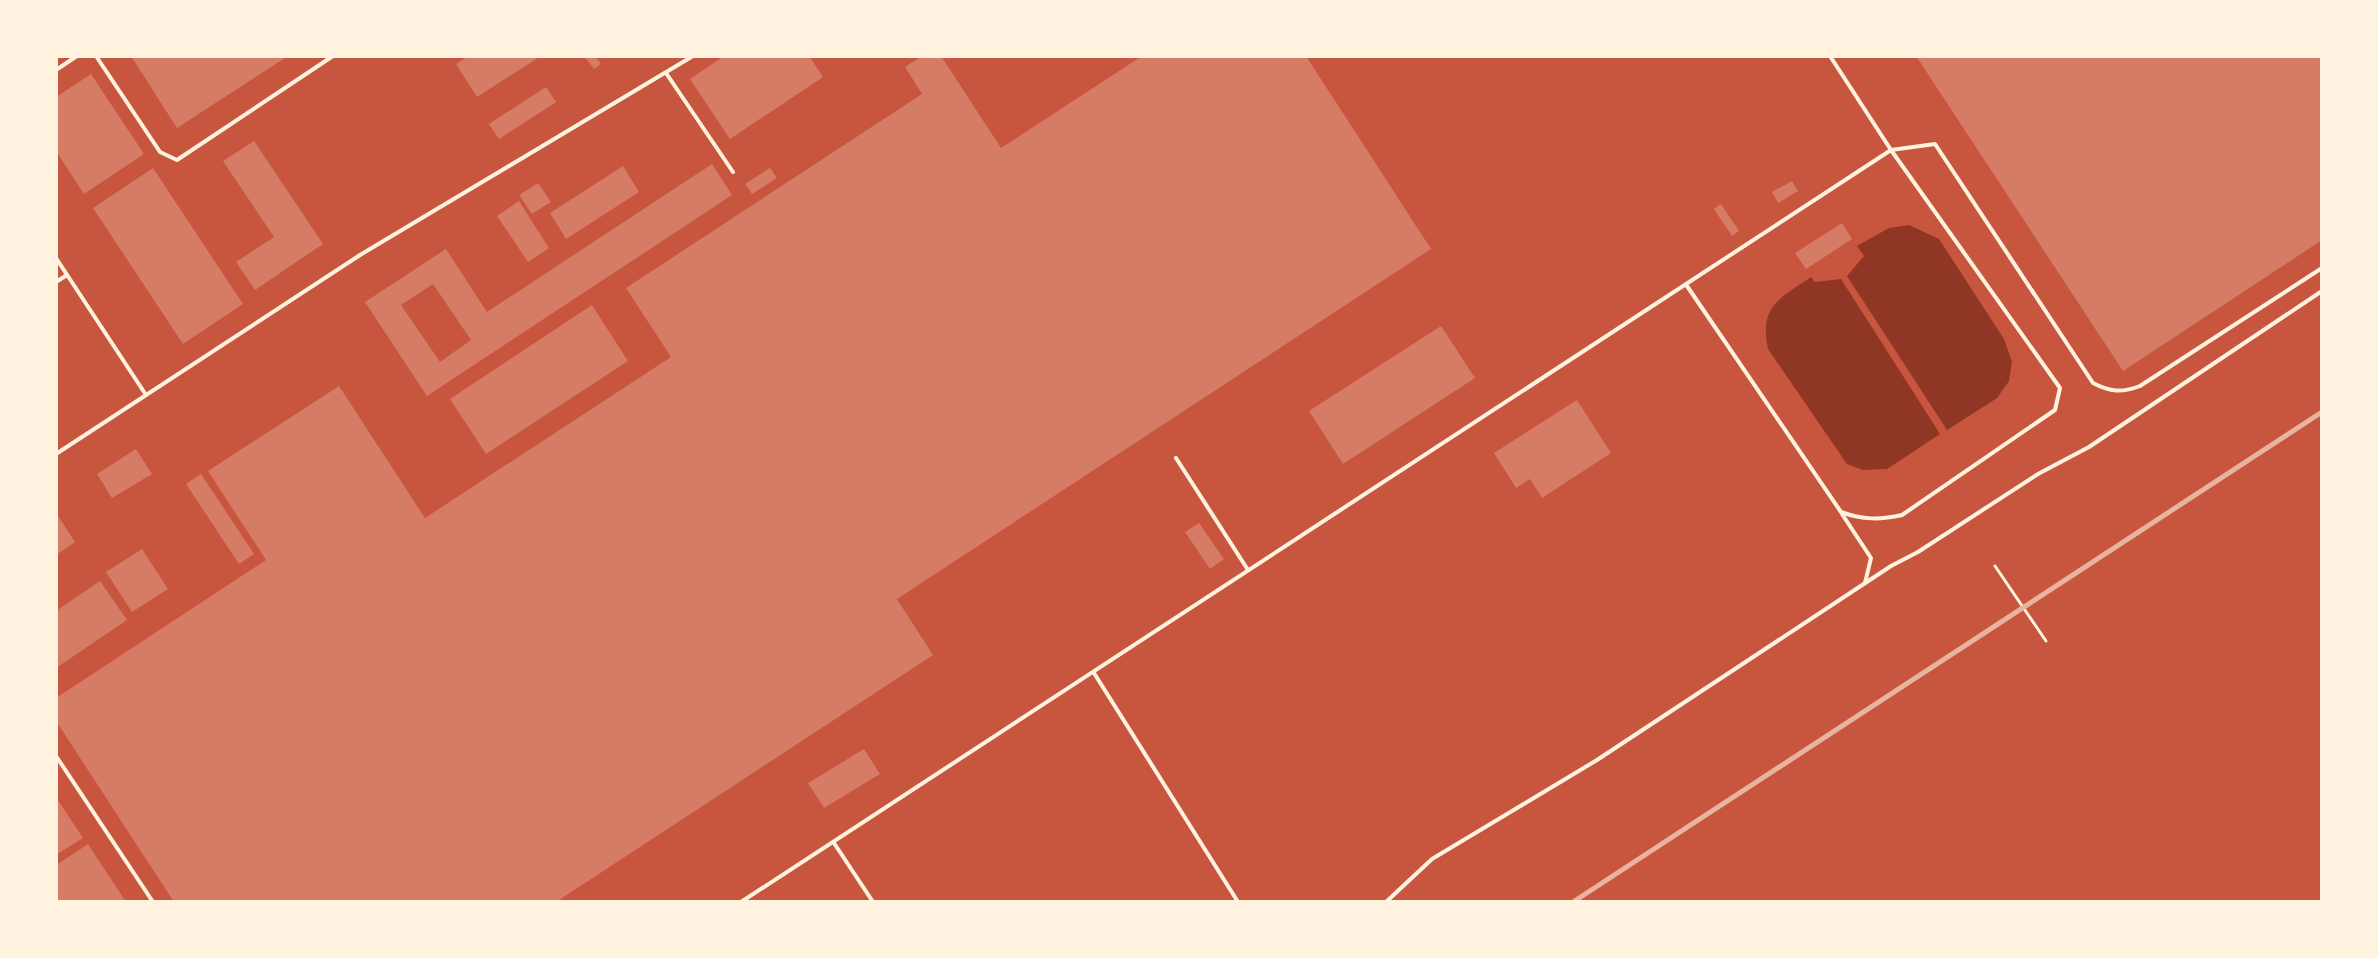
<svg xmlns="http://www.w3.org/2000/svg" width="2378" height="958" font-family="'Fira Sans',sans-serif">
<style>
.water{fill:#8f3625}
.building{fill:#d67c66;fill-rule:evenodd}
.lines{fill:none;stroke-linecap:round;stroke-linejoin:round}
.path{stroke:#fff3e0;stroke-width:3}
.service{stroke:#fff3e0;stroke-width:4}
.rail{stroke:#e9b49f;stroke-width:5}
</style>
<rect width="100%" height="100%" fill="#c8553d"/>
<g class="water">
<path d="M1909,225L1939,239L2004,339L2012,362L2009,381L1997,398L1947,430L1847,276L1864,256L1857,246L1889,228Z"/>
<path d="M1811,277L1815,282L1841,279L1940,434L1887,469L1863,470L1847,464L1768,349C1759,306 1779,299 1811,277Z"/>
</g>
<g class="building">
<path d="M131,56H288L177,128Z"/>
<path d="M469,56H541L477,97L456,64Z"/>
<path d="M584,56H595L601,64L594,69Z"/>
<path d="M724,56H809L823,77L730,139L690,79Z"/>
<path d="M922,56H941L1001,148L1142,56H1306L1431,249L897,599L933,655L556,902H174L56,721V698L266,560L208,471L339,386L425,518L671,357L626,288L922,94L905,67Z"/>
<path d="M1916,56H2322V240L2123,371Z"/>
<path d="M91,74L144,154L84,194L56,151V97Z"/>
<path d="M546,87L556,102L499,139L489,124Z"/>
<path d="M254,141L323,244L255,290L236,262L274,237L223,161Z"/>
<path d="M712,164L732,195L427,396L365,302L446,249L487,312ZM433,284L471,340L440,362L401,305Z"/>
<path d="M623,166L639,192L566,239L550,213Z"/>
<path d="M153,168L243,304L183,344L93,208Z"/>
<path d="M770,168L777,178L752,194L745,184Z"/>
<path d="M1792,181L1798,191L1778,203L1772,192Z"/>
<path d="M538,183L551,202L532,214L519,195Z"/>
<path d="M519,201L549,248L528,262L497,216Z"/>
<path d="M1721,204L1739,231L1732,236L1714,209Z"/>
<path d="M1842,223L1852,239L1806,269L1795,253Z"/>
<path d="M592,305L628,361L486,454L450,399Z"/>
<path d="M1441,326L1475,378L1343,464L1309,411Z"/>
<path d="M1577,400L1611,453L1542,498L1530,479L1516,488L1494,453Z"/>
<path d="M136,449L152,474L112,498L97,474Z"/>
<path d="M201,474L254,554L239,564L186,484Z"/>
<path d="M56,513L75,542L56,555Z"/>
<path d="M1199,523L1224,559L1210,569L1185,532Z"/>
<path d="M142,549L168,589L132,612L106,572Z"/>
<path d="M100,581L127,620L56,668V611Z"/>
<path d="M864,749L880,774L824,808L808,783Z"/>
<path d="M56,797L83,838L56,855Z"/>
<path d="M88,844L126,902H56V865Z"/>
</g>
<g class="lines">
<path class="path" d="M1995,566L2046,641"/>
<g class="service">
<path d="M96,56L160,152L177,160L333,56"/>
<path d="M56,70L77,56"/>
<path d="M666,73L733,172"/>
<path d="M56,258L146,395"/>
<path d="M56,282L67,275"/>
<path d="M1687,286L1841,512C1863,520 1880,520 1902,515L2055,410L2060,388L1891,150L1830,56"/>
<path d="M56,454L360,255L693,56"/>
<path d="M1176,458L1248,570"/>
<path d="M1842,514L1871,558L1865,583"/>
<path d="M1094,673L1238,902"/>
<path d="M56,756L153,902"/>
<path d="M834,843L873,902"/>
<path d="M741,902L1891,150L1935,144L2093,383C2110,392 2122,393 2140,386L2322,268"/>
<path d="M1386,902L1432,859L1597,760L1891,566L1918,552L2038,474L2089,447L2322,291"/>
</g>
<path class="rail" d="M1573,902L2322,412"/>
</g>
<rect width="2378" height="958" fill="none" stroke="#fff3e0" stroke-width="116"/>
</svg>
